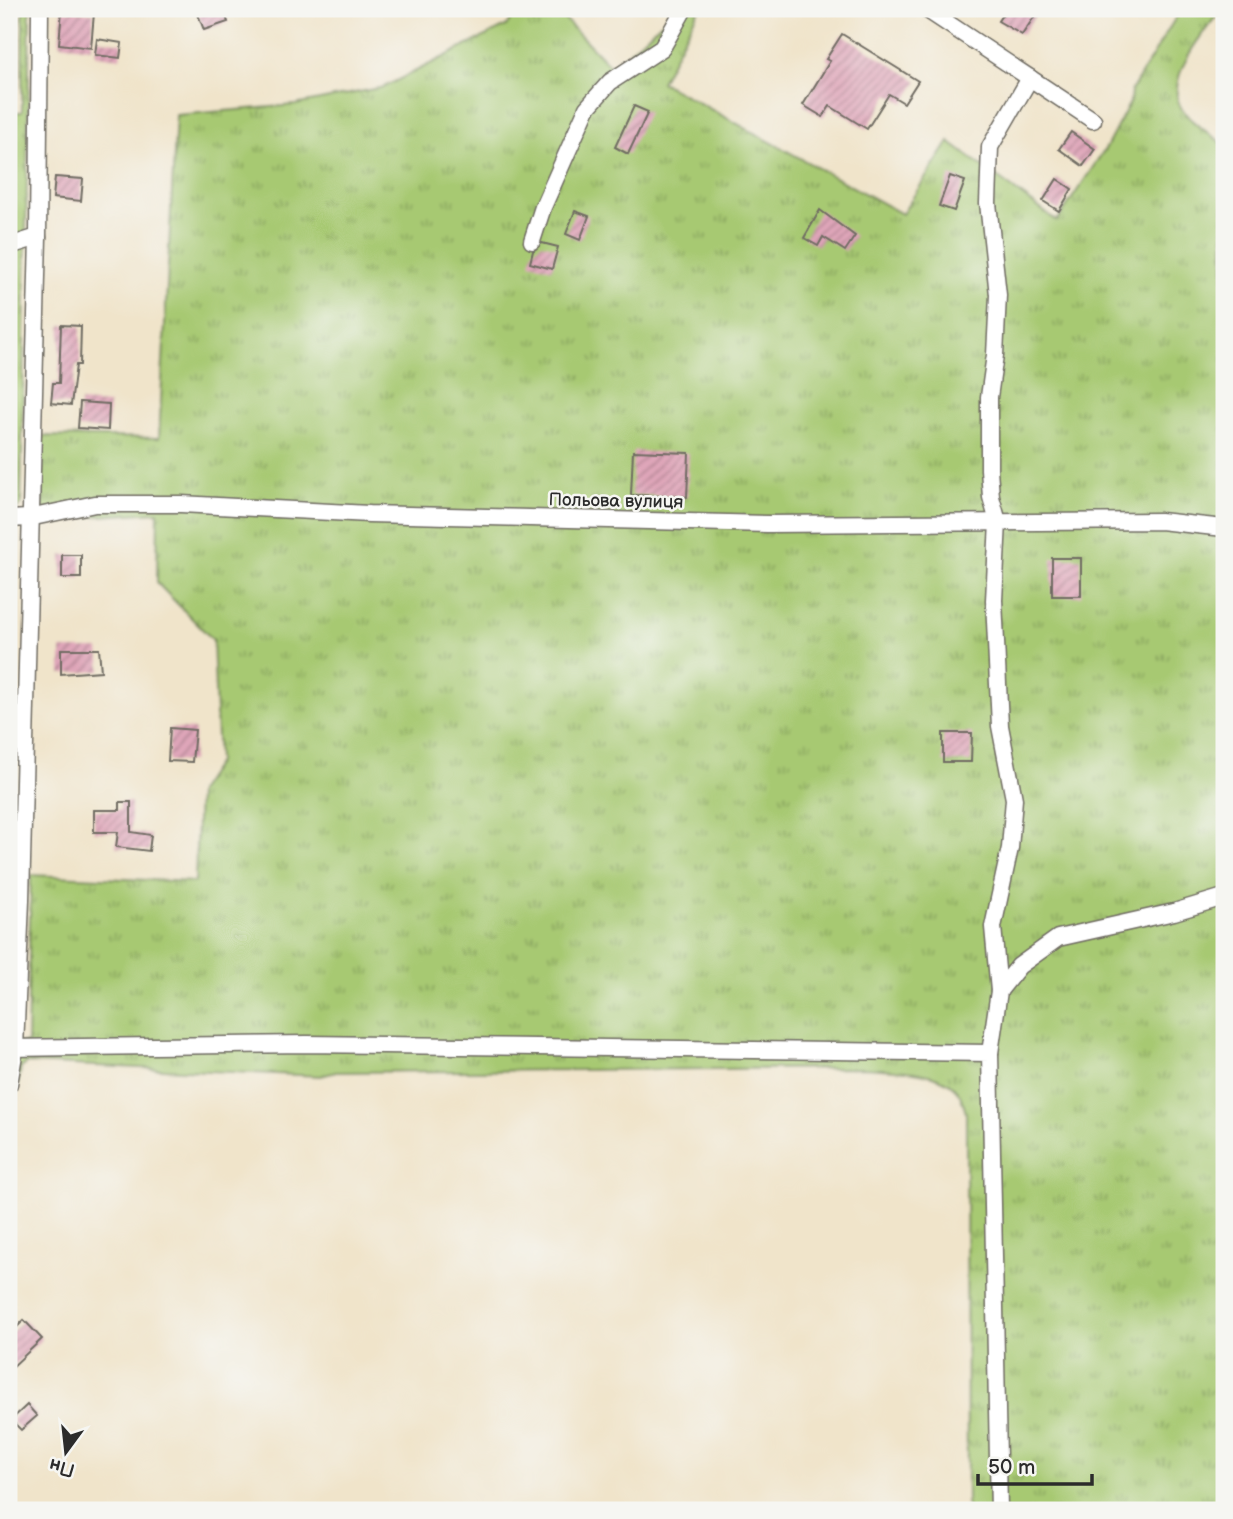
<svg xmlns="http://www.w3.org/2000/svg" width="1233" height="1519" font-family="'Balsamiq Sans',sans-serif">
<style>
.grass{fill:url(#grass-tufts);stroke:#697a4e;stroke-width:2}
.building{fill:url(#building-hatch)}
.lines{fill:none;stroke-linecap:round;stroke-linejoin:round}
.street-casing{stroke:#706c63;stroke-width:19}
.street{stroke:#fff;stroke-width:16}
.labels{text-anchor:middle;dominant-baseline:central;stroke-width:5;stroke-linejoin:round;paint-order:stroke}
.street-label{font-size:18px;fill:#2b2b2b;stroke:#f6f6f2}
</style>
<defs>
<pattern id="grass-tufts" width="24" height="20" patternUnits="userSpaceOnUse" patternTransform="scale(1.75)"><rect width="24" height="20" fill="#a7c972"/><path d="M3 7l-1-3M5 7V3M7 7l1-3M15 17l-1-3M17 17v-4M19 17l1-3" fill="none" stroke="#88a35e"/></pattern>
<pattern id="building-hatch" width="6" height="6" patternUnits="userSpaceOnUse" patternTransform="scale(1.75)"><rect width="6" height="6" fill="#dfa6b9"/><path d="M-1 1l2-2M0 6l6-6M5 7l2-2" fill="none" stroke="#b58797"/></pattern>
</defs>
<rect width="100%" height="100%" fill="#f6f6f2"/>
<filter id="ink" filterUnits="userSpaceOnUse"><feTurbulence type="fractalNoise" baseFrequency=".0143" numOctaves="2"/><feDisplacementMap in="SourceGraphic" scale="14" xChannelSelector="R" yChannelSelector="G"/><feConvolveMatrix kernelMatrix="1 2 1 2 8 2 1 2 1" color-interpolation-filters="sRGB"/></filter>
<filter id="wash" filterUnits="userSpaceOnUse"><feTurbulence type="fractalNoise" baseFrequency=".00686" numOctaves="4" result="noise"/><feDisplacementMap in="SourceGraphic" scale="28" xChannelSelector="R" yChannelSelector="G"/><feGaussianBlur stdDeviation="1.57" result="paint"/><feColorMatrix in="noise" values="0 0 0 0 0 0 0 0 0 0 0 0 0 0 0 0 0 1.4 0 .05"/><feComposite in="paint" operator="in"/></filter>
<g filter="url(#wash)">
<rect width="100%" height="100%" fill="#f0e4ca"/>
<g class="grass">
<path d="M23,9H30L21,505L12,514H9V112H22Z"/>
<path d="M519,9H555L612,68L666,18L671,9H699L661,82L902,214L949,142L1057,221L1107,146L1130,102L1131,91L1181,9H1223C1205,29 1162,80 1182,109C1192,124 1211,134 1224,145V1510H967L966,1113C964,1106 962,1097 958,1092C942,1069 890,1070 864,1068L336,1072L321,1076L28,1063L21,1068L9,1128V1043H27L31,875L195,882L198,792L218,762L213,640L157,583L158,512L43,520L42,436L159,438L176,115L295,105L384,87L506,26Z"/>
</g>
<g id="blocks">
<g class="building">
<path d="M196,9H223L228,22L204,30Z"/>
<path d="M1006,9H1028L1036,14L1022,35L998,21Z"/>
<path d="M62,10L94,13L91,48L59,44Z"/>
<path d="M842,34L918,81L904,103L889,94L867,129L830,106L823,117L803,105L830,61L826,59Z"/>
<path d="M97,39L122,43L120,58L95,55Z"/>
<path d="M634,106L648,112L628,154L615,147Z"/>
<path d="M1071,132L1095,149L1083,166L1059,149Z"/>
<path d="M950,176L965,181L954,211L939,206Z"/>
<path d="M55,177L83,179L81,201L53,198Z"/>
<path d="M1057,179L1072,189L1059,211L1043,201Z"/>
<path d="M820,210L855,236L845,251L823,237L818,246L804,238Z"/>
<path d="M575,211L589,216L580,240L566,234Z"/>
<path d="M542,243L558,247L552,269L530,263L533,251Z"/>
<path d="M61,325L81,326L80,365H76L71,405L51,403L53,383H59Z"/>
<path d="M80,402L109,404L108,430L78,428Z"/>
<path d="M633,451L689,453L687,497L631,495Z"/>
<rect x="62" y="555" width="19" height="23"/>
<rect x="1052" y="558" width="29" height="38"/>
<path d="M61,649H99L101,671L61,674Z"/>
<path d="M170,728L195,730L192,762L168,761Z"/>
<path d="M943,733H972L971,762H943Z"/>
<path d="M120,802H131V832L151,835L149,851L116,847L118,832H94V810H120Z"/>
<path d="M24,1320L42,1339L9,1370V1335Z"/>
<path d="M27,1405L37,1416L21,1430L11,1420Z"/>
</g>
</g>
</g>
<g filter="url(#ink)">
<use href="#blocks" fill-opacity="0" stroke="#706c63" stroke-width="2"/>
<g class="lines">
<g class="street-casing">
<g id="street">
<path d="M926,9L1093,120"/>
<path d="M532,241L543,207L587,108L610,82L662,48L684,9"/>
<path d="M9,246L38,237"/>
<path d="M9,519L29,518L95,504H181L369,514L768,524L1160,521L1224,528"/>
<path d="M999,991L1019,966L1058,938L1174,912L1224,897"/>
<path d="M9,1048L307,1044L990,1053L999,1510"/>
<path d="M990,1053L999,991L993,927L1010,848L1014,799L1000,726L994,600L998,522L991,497L989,469V397L995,355L998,295L988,203L990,147L1030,78"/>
<path d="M9,1084L15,1049L21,900L38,237L40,9"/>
</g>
</g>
<use href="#street" class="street"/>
</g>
</g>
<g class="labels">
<g class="street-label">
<text transform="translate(616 501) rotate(1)">Польова вулиця</text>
</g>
</g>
<rect width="1233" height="1519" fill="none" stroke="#f6f6f2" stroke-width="35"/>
<g transform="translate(66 1452) rotate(195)" stroke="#f6f6f2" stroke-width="5" paint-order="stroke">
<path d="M0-5L12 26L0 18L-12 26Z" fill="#2b2b2b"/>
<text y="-10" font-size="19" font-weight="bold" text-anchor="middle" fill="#2b2b2b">Пн</text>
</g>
<path d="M978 1474v10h114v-10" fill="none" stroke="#2b2b2b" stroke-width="3.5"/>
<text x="988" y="1474" font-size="21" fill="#2b2b2b" stroke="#f6f6f2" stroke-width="5" paint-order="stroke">50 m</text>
</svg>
